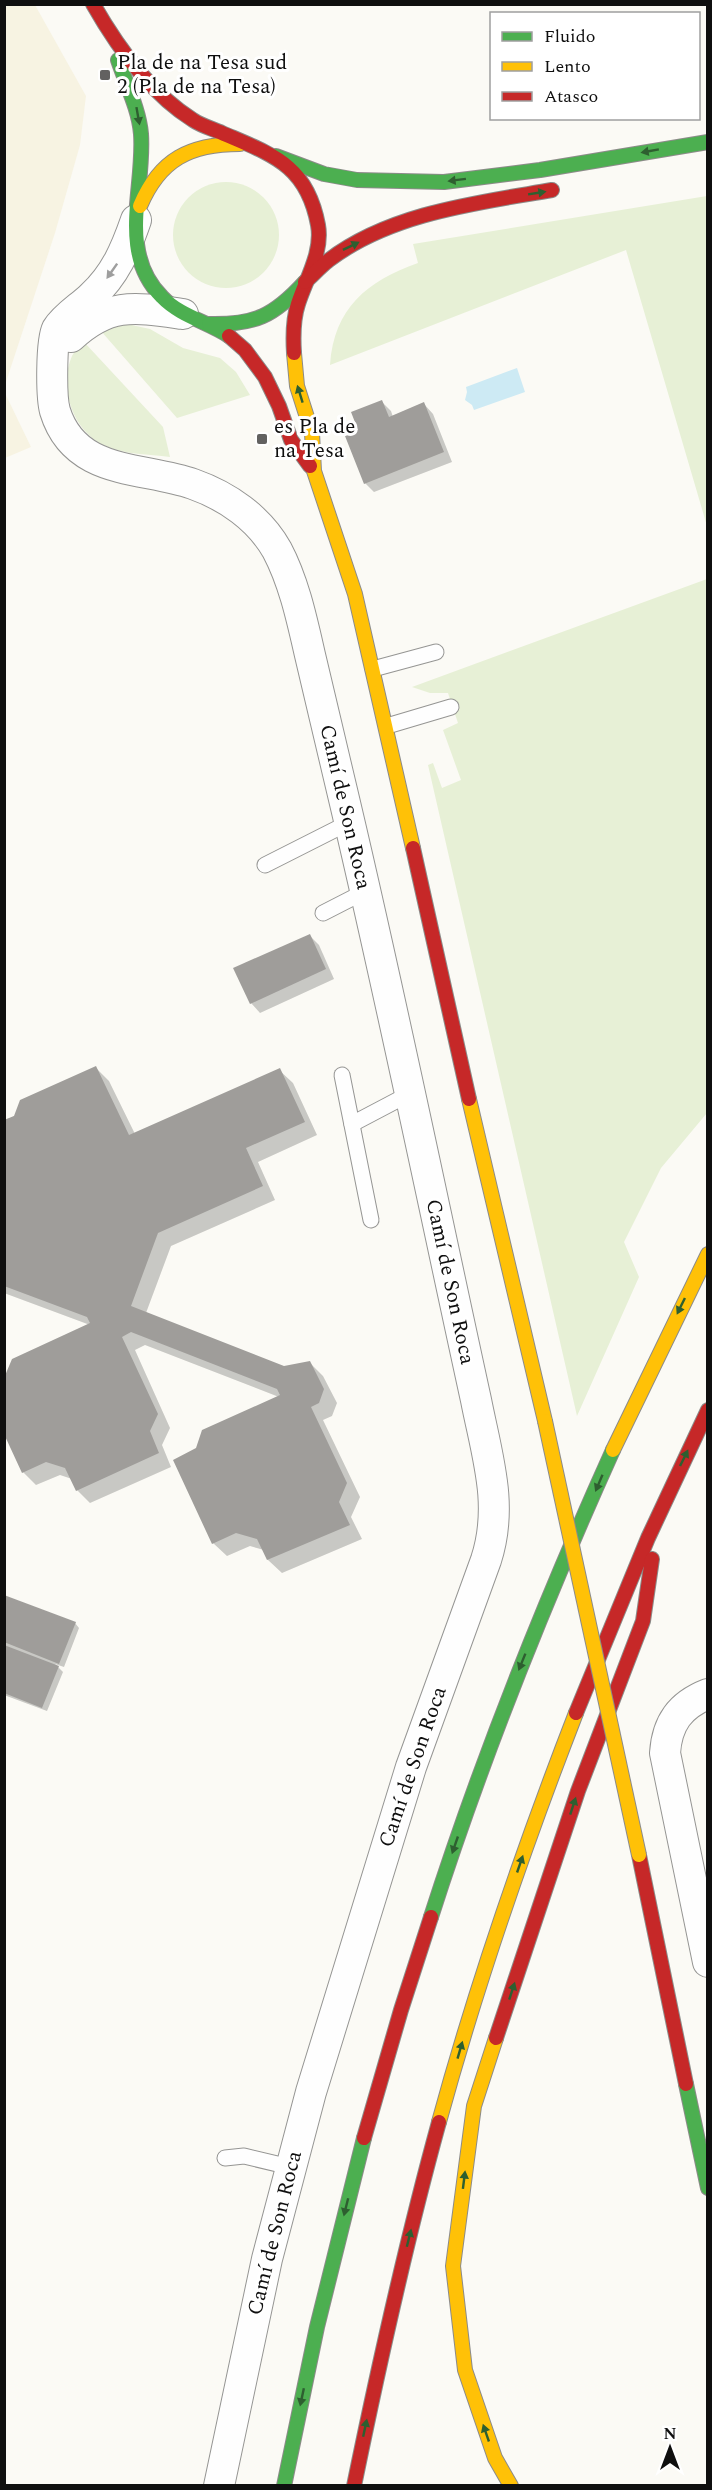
<svg xmlns="http://www.w3.org/2000/svg" width="712" height="2490" font-family="Spectral,serif">
<style>
.farmland{fill:#f7f3e2}
.green{fill:#e7f0d6}
.water{fill:#cdeaf4}
.shadow{fill:#0003}
.building{fill:#9f9d9a}
.lines{fill:none;stroke-linecap:round;stroke-linejoin:round}
.lane-casing{stroke:#959593;stroke-width:17}
.street-casing{stroke:#959593;stroke-width:32}
.fast-casing{stroke:#8c8b89;stroke-width:16}
.slow-casing{stroke:#8c8b89;stroke-width:16}
.jam-casing{stroke:#8c8b89;stroke-width:16}
.lane{stroke:#fefefe;stroke-width:15}
.street{stroke:#fefefe;stroke-width:30}
.fast{stroke:#4caf50;stroke-width:14}
.slow{stroke:#ffc107;stroke-width:14}
.jam{stroke:#c62828;stroke-width:14}
.slow-bridge-casing{stroke:#8c8b89;stroke-width:16;stroke-linecap:butt}
.slow-bridge{stroke:#ffc107;stroke-width:14}
.oneway{fill:#2e5f30}
.oneway2{fill:#9e9e9e}
.poi-dot{fill:#626160;stroke:#fff;stroke-width:2}
.labels{text-anchor:middle;dominant-baseline:central;stroke-width:6;stroke-linejoin:round;paint-order:stroke}
.poi-label{font-size:21px;fill:#0f0f0f;stroke:#fff;text-anchor:start}
.street-label{font-size:21px;fill:#0f0f0f;stroke:#fff}
</style>
<rect width="100%" height="100%" fill="#fbfaf5"/>
<g class="farmland">
<path d="M5,4L35,5L86,96L80,145L55,233L5,385Z"/>
<path d="M4,391L31,447L5,458H4Z"/>
</g>
<g class="green">
<circle cx="226" cy="235" r="53"/>
<path d="M707,196V526L626,250L330,365C334,308 367,281 418,263L413,244Z"/>
<path d="M127,324L150,329L183,348L220,358L236,372L250,395L177,418L101,331Z"/>
<path d="M84,342L163,427L170,457C148,454 126,455 106,446C73,433 58,387 72,356C75,350 80,346 84,342Z"/>
<path d="M707,579V1113L661,1168L624,1242L639,1277L577,1416L428,765L433,763L442,788L461,780L443,730L458,723L448,693H430L412,687Z"/>
</g>
<path class="water" d="M517,368L525,392L474,410L472,405L465,400L467,392L466,387Z"/>
<g class="shadow">
<path d="M382,402L391,411L393,417L424,404L433,414L452,462L374,492L365,483L360,431Z"/>
<path d="M309,935L319,945L334,979L260,1013L251,1003Z"/>
<path d="M96,1068L109,1081L135,1134L279,1070L293,1083L317,1135L258,1162L275,1200L171,1246L146,1313L284,1367L309,1362L323,1376L337,1403L332,1416L323,1420L360,1497L351,1517L362,1539L282,1573L268,1560L264,1550L250,1546L227,1556L213,1543L197,1449L279,1397L145,1345L135,1350L170,1428L162,1445L171,1467L90,1503L77,1490L72,1479L60,1475L36,1485L23,1472L90,1325L4,1293V1122Z"/>
<path d="M4,1596L75,1623L79,1628L64,1667L55,1664L63,1672L47,1711L4,1695Z"/>
</g>
<g class="building">
<path d="M382,400L389,417L424,402L444,452L364,484L345,436L358,430L351,412Z"/>
<path d="M310,934L326,969L250,1004L233,968Z"/>
<path d="M96,1066L129,1135L280,1068L305,1122L246,1148L263,1186L158,1233L131,1306L284,1366L310,1361L324,1389L319,1403L311,1407L347,1483L339,1502L350,1525L267,1560L257,1539L236,1533L212,1544L173,1460L196,1448L202,1430L280,1395L277,1389L131,1332L122,1337L158,1414L150,1431L159,1453L76,1491L65,1468L46,1462L22,1473L4,1434V1378L12,1359L90,1323L87,1317L4,1286V1120L14,1116L20,1100Z"/>
<path d="M4,1595L76,1622L59,1664L4,1642Z"/>
<path d="M4,1645L59,1666L42,1708L4,1693Z"/>
</g>
<g class="lines">
<g class="lane-casing">
<g id="lane">
<path d="M373,669L436,652"/>
<path d="M387,726L451,707"/>
<path d="M265,865L350,822"/>
<path d="M323,913L364,892"/>
<path d="M342,1075L371,1220"/>
<path d="M352,1124L409,1094"/>
<path d="M225,2158L244,2156L290,2167"/>
</g>
</g>
<g class="street-casing">
<g id="street">
<path d="M136,220C126,249 115,275 92,296C81,307 65,316 57,329C51,341 51,397 55,411C75,476 142,466 193,484C227,496 259,518 277,550C294,582 302,620 310,655C320,697 330,740 340,782C389,987 431,1194 476,1400C487,1456 504,1505 486,1560L411,1767L311,2092L267,2259L219,2486"/>
<path d="M71,337C109,302 134,307 183,314"/>
<path d="M708,1694C680,1705 667,1723 665,1753L708,1962"/>
</g>
</g>
<g class="fast-casing">
<g id="fast">
<path d="M118,60C126,84 139,109 141,134C145,190 117,252 162,297C180,316 208,322 229,336"/>
<path d="M276,156L324,174L357,180L444,182L540,170L708,142"/>
<path d="M209,324C255,325 274,316 305,282"/>
<path d="M431,1917C482,1758 544,1603 613,1450"/>
<path d="M686,2084L708,2188"/>
<path d="M284,2486L317,2327L364,2138"/>
</g>
</g>
<g class="slow-casing">
<g id="slow">
<path d="M140,206C160,159 190,144 240,144"/>
<path d="M294,353L297,386L312,433L314,471L355,594L413,848"/>
<path d="M469,1099L545,1421"/>
<path d="M613,1450L708,1254"/>
<path d="M496,2038L474,2106L453,2266L465,2370L495,2458L511,2486"/>
<path d="M439,2122C477,1983 524,1847 576,1713"/>
</g>
</g>
<g class="jam-casing">
<g id="jam">
<path d="M93,4C118,48 150,93 193,120C202,126 213,129 222,133C273,155 307,165 318,225C323,252 306,279 298,304C293,319 293,337 294,353"/>
<path d="M305,282C313,275 320,267 329,260C391,213 477,203 552,190"/>
<path d="M229,336L245,350L265,377L279,406L291,440L310,466"/>
<path d="M413,848L469,1099"/>
<path d="M576,1713L648,1538L708,1410"/>
<path d="M639,1855L686,2084"/>
<path d="M496,2038L578,1791L643,1621L652,1559"/>
<path d="M364,2138L401,2010L431,1917"/>
<path d="M354,2486C379,2364 406,2242 439,2122"/>
</g>
</g>
<use href="#lane" class="lane"/>
<use href="#street" class="street"/>
<use href="#fast" class="fast"/>
<use href="#slow" class="slow"/>
<use href="#jam" class="jam"/>
<g class="slow-bridge-casing">
<path id="slow-bridge" d="M545,1421L639,1855"/>
</g>
<use href="#slow-bridge" class="slow-bridge"/>
</g>
<defs><path id="oneway-solid" d="M-6-.8H1V-3.2L6.5 0L1 3.2V.8H-6Z" transform="scale(1.5)"/></defs>
<g class="oneway">
<use href="#oneway-solid" transform="translate(138 116) rotate(80)"/>
<use href="#oneway-solid" transform="translate(650 151) rotate(170)"/>
<use href="#oneway-solid" transform="translate(457 180) rotate(173)"/>
<use href="#oneway-solid" transform="translate(537 193) rotate(-9)"/>
<use href="#oneway-solid" transform="translate(351 246) rotate(-26)"/>
<use href="#oneway-solid" transform="translate(300 394) rotate(-107)"/>
<use href="#oneway-solid" transform="translate(681 1306) rotate(116)"/>
<use href="#oneway-solid" transform="translate(684 1458) rotate(-64)"/>
<use href="#oneway-solid" transform="translate(599 1483) rotate(113)"/>
<use href="#oneway-solid" transform="translate(522 1662) rotate(112)"/>
<use href="#oneway-solid" transform="translate(573 1806) rotate(-72)"/>
<use href="#oneway-solid" transform="translate(455 1845) rotate(109)"/>
<use href="#oneway-solid" transform="translate(520 1864) rotate(-71)"/>
<use href="#oneway-solid" transform="translate(512 1991) rotate(-72)"/>
<use href="#oneway-solid" transform="translate(460 2050) rotate(-74)"/>
<use href="#oneway-solid" transform="translate(464 2180) rotate(-83)"/>
<use href="#oneway-solid" transform="translate(346 2207) rotate(104)"/>
<use href="#oneway-solid" transform="translate(409 2238) rotate(-76)"/>
<use href="#oneway-solid" transform="translate(302 2397) rotate(102)"/>
<use href="#oneway-solid" transform="translate(365 2428) rotate(-78)"/>
<use href="#oneway-solid" transform="translate(486 2433) rotate(-109)"/>
</g>
<use class="oneway2" href="#oneway-solid" transform="translate(112 271) rotate(125)"/>
<g class="poi-dot">
<rect x="99" y="69" width="12" height="12" rx="3"/>
<rect x="256" y="433" width="12" height="12" rx="3"/>
</g>
<g class="labels">
<g class="poi-label">
<text x="117" y="63">Pla de na Tesa sud<tspan x="117" dy="24">2 (Pla de na Tesa)</tspan></text>
<text x="274" y="427">es Pla de<tspan x="274" dy="24">na Tesa</tspan></text>
</g>
<g class="street-label">
<text transform="translate(345 807) rotate(77)">Camí de Son Roca</text>
<text transform="translate(450 1282) rotate(78)">Camí de Son Roca</text>
<text transform="translate(413 1767) rotate(-71)">Camí de Son Roca</text>
<text transform="translate(275 2233) rotate(-76)">Camí de Son Roca</text>
</g>
</g>
<rect width="712" height="2490" fill="none" stroke="#0f0f0f" stroke-width="12"/>
<rect x="490" y="12" width="210" height="108" fill="#ffffff" stroke="#9f9f9f" stroke-width="1.5"/>
<rect x="502" y="32" width="30" height="9" fill="#4caf50" stroke="#9f9f9f" stroke-width="1.5"/>
<text x="544" y="42" font-size="18" fill="#0f0f0f">Fluido</text>
<rect x="502" y="62" width="30" height="9" fill="#ffc107" stroke="#9f9f9f" stroke-width="1.5"/>
<text x="544" y="72" font-size="18" fill="#0f0f0f">Lento</text>
<rect x="502" y="92" width="30" height="9" fill="#c62828" stroke="#9f9f9f" stroke-width="1.5"/>
<text x="544" y="102" font-size="18" fill="#0f0f0f">Atasco</text>
<g transform="translate(670 2448)" stroke="#ffffff" stroke-width="4.5" paint-order="stroke">
<path d="M0-4.5L10 22L0 15L-10 22Z" fill="#0f0f0f"/>
<text y="-9" font-size="16" font-weight="bold" text-anchor="middle" fill="#0f0f0f">N</text>
</g>
</svg>
